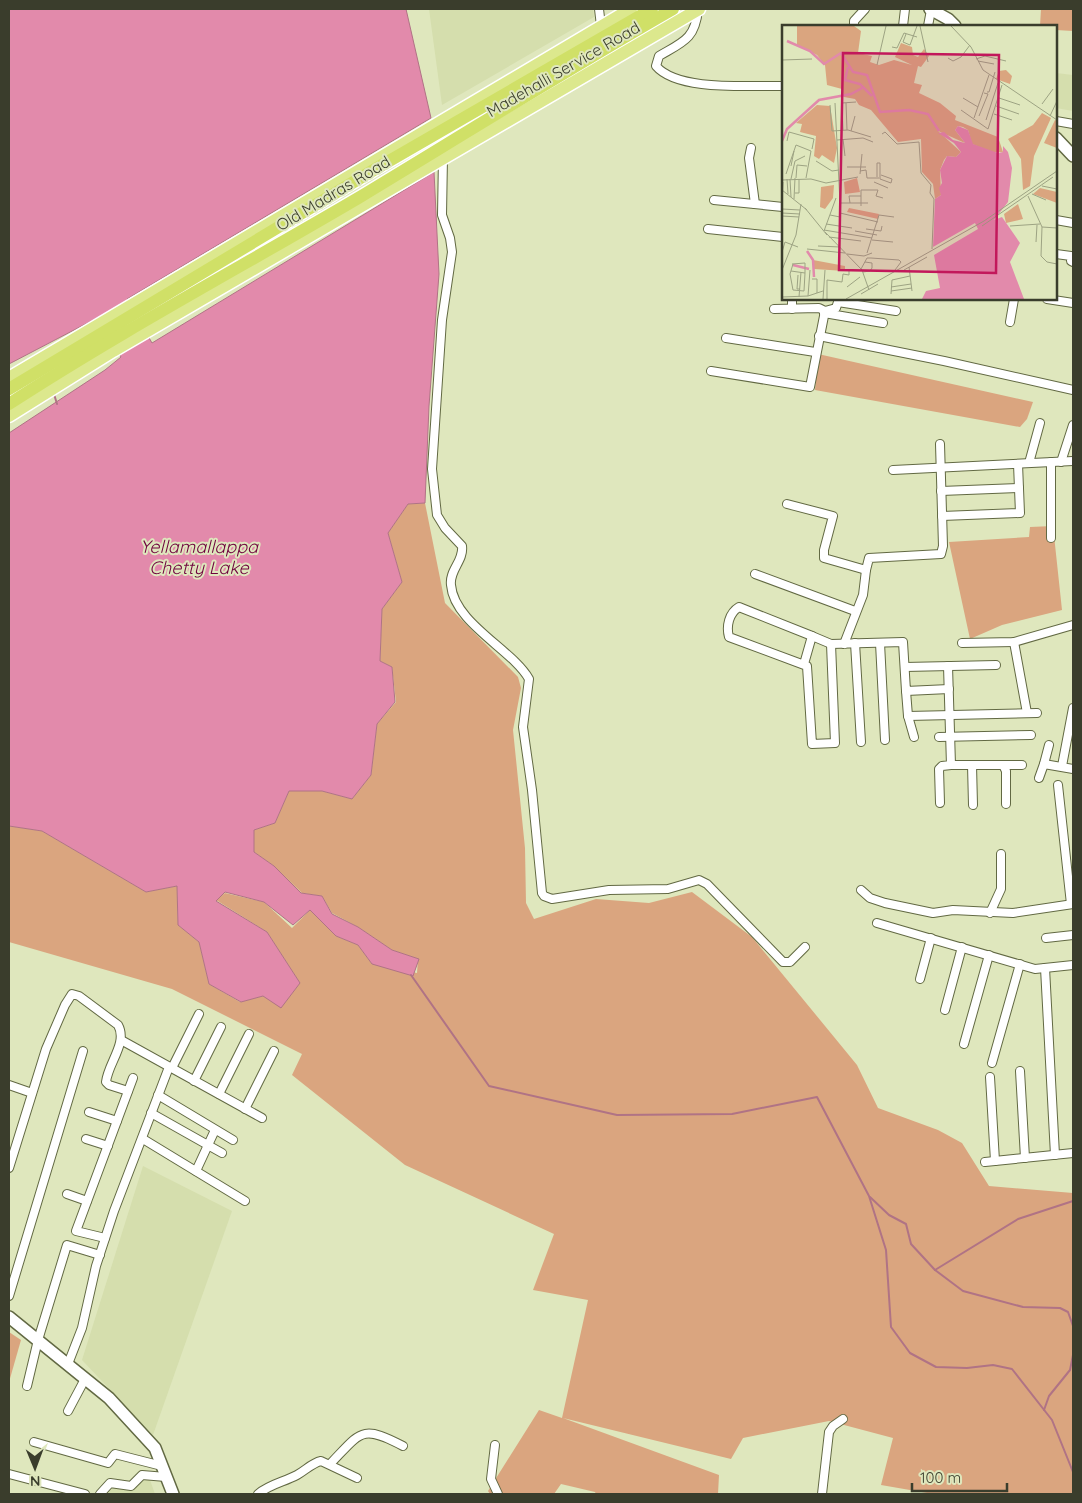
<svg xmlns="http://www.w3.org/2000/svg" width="1082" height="1503" font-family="Quicksand,sans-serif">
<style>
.built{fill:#d5dead}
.green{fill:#daa57f}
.water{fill:#e28aab;stroke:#b07385}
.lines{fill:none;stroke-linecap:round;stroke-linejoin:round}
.stream{stroke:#b07385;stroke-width:2}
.minor-casing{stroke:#626943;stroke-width:10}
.secondary-casing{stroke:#626943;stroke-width:14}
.primary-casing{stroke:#fff;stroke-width:15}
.trunk-casing{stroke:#fff;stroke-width:15}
.minor{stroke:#fff;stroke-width:8}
.secondary{stroke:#fff;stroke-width:11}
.primary{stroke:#dce88d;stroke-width:12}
.trunk{stroke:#d0e067;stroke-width:12}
.labels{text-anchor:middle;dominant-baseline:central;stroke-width:4;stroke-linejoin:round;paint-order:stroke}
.street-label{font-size:16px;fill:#3a3d2c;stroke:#dfe7bd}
.water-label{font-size:18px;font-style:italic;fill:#6e013d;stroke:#dfe7bd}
.inset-river{fill:none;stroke:#e28aab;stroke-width:2.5}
.inset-road{fill:none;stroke:#9da383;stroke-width:1}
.view{fill:#c2185b;fill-opacity:0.15;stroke:#c2185b;stroke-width:2.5}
.inset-edge{fill:none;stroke:#3a3d2c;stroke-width:2.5}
</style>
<rect width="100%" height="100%" fill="#dfe7bd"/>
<g class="built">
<path d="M429,9H593L594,17L442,105Z"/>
<path d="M1056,73L1073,75V111L1056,108Z"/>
<path d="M143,1166L232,1211L153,1435L82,1360Z"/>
<path d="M143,1480H150L155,1494H105L111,1487L132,1491Z"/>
</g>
<g class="green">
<path d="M1041,9H1073V31L1056,30V26H1040Z"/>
<path d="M818,354L1033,402L1027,419L1020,427L815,390Z"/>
<path d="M425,503L445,603L518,677L521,688L513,730L525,848L526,903L534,919L596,899L649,903L692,892L752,937L857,1065L878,1108L938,1130L962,1143L989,1186L1073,1193V1494H933L881,1485L893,1438L829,1421L743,1438L731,1459L563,1418L719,1475L718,1494H596L595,1492L561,1484L554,1494H490L488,1491L539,1410L562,1418L588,1300L533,1290L554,1234L405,1165L292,1075L302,1054L172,989L9,942V826L42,831L146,892L177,886L178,925L199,942L209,984L240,1002L263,996L281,1007L300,983L267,932L216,900L225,893L264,902L292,928L310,910L336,936L358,945L372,964L417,973L418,959L392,950L358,927L332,913L322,896L302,893L274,866L254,852V830L275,823L289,791H322L352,799L371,775L377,724L396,702L392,667L380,661L382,609L402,582L388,533L408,504Z"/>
<path d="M1053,526L1062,610L1002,625L970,639L949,542L1029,537L1030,527Z"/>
<path d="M9,1332L21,1340L9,1382Z"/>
</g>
<path class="water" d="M9,9H406L431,118L127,299L152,343L434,172L439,274L429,406L425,503L408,504L388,533L402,582L382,609L380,661L392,667L395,702L377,724L371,775L352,799L322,791H289L275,823L254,830V852L274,866L301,893L322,896L332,914L358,927L392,950L419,959L413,976L372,964L358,945L336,936L310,910L293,925L264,902L225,892L216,901L267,932L300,983L281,1008L263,996L241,1002L209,984L199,942L178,925L177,886L146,892L42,831L9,826V433L105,370L121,357L97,318L9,364Z"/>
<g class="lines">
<g class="stream">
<path d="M54,394L57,404"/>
<path d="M411,975L489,1086L617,1115L732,1114L817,1097L869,1196L886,1250L891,1327L910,1353L936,1367L967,1368L993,1365L1012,1369L1052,1420L1073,1472"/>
<path d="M870,1197L889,1215L906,1224L911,1244L935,1270L963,1291L1023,1307L1060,1308L1068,1312L1073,1326"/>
<path d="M935,1270L1018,1219L1073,1201"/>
<path d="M1044,1410L1049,1396L1070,1370L1073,1355"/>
</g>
<g class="minor-casing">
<g id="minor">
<path d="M599,9L601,26"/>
<path d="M698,10C695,39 683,42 659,56L656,66C678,92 751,85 783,86"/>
<path d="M854,26V21L865,9"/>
<path d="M903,26L905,9"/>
<path d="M928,26L931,10"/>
<path d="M1056,121L1073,124"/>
<path d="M751,148L749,158L755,204"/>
<path d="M443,157L442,215L450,238L452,252L442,320L432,469L437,515L445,528L462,546C464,561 449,570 451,585C454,623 513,650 529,679L523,727L532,790L542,893L544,896L552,899L609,890L668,889L699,880L707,884L783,962H790L805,947"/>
<path d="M714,200L783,207"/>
<path d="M1056,220L1073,223"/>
<path d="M708,229L783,237"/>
<path d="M1056,254L1071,256V261L1073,262"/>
<path d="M1047,299L1073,303"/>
<path d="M838,302L896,311"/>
<path d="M774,309L819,308L825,311L836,308L839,299"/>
<path d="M792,309V299"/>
<path d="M824,313L883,323"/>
<path d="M1010,322L1014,299"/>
<path d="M819,336L944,361L1073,390"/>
<path d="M726,338L815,352"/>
<path d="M711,371L810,387L825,311"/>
<path d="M1061,462L1073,425"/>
<path d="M1029,463L1040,423"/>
<path d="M893,470L1073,461"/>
<path d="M941,491L1019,488"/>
<path d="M787,504L833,516L824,550V558L866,570L869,558L941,554L943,546L940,444"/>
<path d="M942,516L1020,513L1018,464"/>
<path d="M1051,538V462"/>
<path d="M755,574L855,611"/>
<path d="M812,636L831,644L903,642L906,691L949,689"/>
<path d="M1014,642L1027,713"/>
<path d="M855,643L861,742"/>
<path d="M880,643L885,740"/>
<path d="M962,643L1014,642L1073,625"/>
<path d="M844,644L863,595L866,570"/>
<path d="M804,664L812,636L739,607C729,613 726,626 729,637L807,666L812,744L835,743L831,644"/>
<path d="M905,667L996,665"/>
<path d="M906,691L908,716L914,737"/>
<path d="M908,716L1037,713"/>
<path d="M939,737L1031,735"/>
<path d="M1044,764L1049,745"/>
<path d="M951,765H1003L1006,771V804"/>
<path d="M972,765L973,805"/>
<path d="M1003,765H1022"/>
<path d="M1062,766L1073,708"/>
<path d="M1039,778L1044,764L1073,769"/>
<path d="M1058,785L1071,904"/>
<path d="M940,803L939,769L942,766L951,765L948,666"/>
<path d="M861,890L870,898L885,903L933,913L953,910L1013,913L1073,904"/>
<path d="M990,913L1001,889V854"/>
<path d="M877,923L1035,969L1073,965"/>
<path d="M1046,938L1073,935"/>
<path d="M1045,968L1055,1155"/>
<path d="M920,979L931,938"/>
<path d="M945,1010L962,947"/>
<path d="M121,1040L262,1118"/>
<path d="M964,1044L989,955"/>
<path d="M992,1063L1020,964"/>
<path d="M172,1068L199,1014"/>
<path d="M1020,1071L1025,1158"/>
<path d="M990,1077L995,1161"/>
<path d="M194,1081L221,1027"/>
<path d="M9,1085L32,1093"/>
<path d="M219,1094L249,1034"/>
<path d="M158,1095L233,1140"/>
<path d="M245,1109L274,1051"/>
<path d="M89,1112L117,1121"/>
<path d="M151,1113L222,1153"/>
<path d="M86,1139L108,1146"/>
<path d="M143,1139L245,1201"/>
<path d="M985,1162L1073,1153"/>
<path d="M9,1168L46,1049L65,1005L72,994L79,996L118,1025C128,1043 108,1063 106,1082L109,1085L128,1091"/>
<path d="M196,1171L215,1130"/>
<path d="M67,1194L87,1201"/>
<path d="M105,1238L76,1231L133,1078"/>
<path d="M9,1296L83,1051"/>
<path d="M68,1364L82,1328L96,1266L114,1211L169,1067"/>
<path d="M27,1386L38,1340L67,1245L100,1255"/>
<path d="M68,1411L85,1379"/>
<path d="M34,1442L108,1463L115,1454L162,1466"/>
<path d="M495,1445L491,1479L498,1494"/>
<path d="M331,1463C361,1432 361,1424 403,1446"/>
<path d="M9,1474L85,1494"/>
<path d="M100,1494L110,1483L131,1486L142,1475L166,1477"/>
<path d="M258,1494C270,1484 284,1482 297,1475C306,1470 312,1463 321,1461L357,1478"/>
<path d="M822,1494L829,1432L833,1426L843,1419"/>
</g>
</g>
<g class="secondary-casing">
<g id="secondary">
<path d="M930,9L948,19L955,26"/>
<path d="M1056,138L1073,156"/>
<path d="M9,1317L109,1398L155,1448L173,1494"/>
</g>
</g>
<g class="primary-casing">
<g id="primary">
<path d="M9,378L631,9"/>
<path d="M9,416L113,351L699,9"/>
</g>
</g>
<g class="trunk-casing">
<g id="trunk">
<path d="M9,389L377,168L652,9"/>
<path d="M9,404C123,330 243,266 360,197C464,134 567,70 673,9"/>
</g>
</g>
<use href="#minor" class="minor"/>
<use href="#secondary" class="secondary"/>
<use href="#primary" class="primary"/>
<use href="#trunk" class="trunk"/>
</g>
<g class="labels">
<g class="street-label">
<text transform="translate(563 69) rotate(-30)">Madehalli Service Road</text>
<text transform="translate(333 193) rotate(-31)">Old Madras Road</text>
</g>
<g class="water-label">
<text x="199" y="546">Yellamallappa<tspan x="199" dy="21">Chetty Lake</tspan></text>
</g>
</g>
<g transform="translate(782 25)">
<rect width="275" height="275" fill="#dfe7bd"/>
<path d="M15,1H72L79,6L76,28L90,31L88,37L97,40L112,35L130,40L113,32L119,18L130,22L131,30L136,32L142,24L147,31L139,42L136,41L132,58L140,60L137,68L158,78L174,91L173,95L216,112L221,127H210L190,119L186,105L181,102L176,101L173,105L183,118L156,106L179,127L174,132L165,131L162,135L158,145L159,170L153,174L151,159L140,147L139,114L116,117L89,85L77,80L73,74L62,72L60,64L45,60L43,40L35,30L15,20ZM224,45L230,51L228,59L214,54L217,46ZM35,80L48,81L55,123L52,138L40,130L37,134L32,131L34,111L18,107L20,99L14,98ZM260,88L269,93L252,131L248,161L241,165L239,134L226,114L251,100ZM273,95L275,96V123L262,118ZM75,153L78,167L63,169L62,157ZM52,160L51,173L43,184L38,182L39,162ZM258,163L275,167V178L251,169ZM236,179L241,194L224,198L222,189ZM67,183L97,189L96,194L65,187ZM31,235L63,241V246L32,244Z" fill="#daa57f"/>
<path d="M176,101L186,105L191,119L216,128L221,127V121L226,127L230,143L226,177L212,195L220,192L238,218L228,237L242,274H140L144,266L158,263L152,230L196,204L193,198L151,222L153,174L159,170L157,163L160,158L158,145L165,131L174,132L179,127L172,118L156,108L162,107L171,115L183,118L173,105Z" fill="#e28aab"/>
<path class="inset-river" d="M5,16L28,26L42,39L59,28L71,47L85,50L98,87L127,85L146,89L157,106M66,42L63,55L78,59L90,71M0,116L5,104L37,75L69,69L82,62M25,226L31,235L32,252M11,240L27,244"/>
<path class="inset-road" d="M138,1L146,37M169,1L189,22L201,45L275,95M124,9L121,17L128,20L135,1M110,22L115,23L122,8L135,12M166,33L171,36L179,32L188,20M194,34L203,31L224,36M0,35L30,34M196,36L212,39M95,40L104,1M205,67H207L213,47M181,73L196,82M217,73L238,80M53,78L58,178M64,78L65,105M260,79L271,64M48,80L50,106L66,105L89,112M214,81L237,89M179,85L206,104L220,60M212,89L230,95M197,91L206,69L202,68M268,91L275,76M192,93L207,50M204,95L216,58M61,105L60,78L74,77M69,106L73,91M100,109L103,107L115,119L137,117L139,148L149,160L148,168L152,174L150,224M61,114L63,131M55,115L81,113L91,117M5,116L7,107L32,114L30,124M14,120L29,126L24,153M34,136L50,146L57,145M9,141L12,126M65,142H84M78,146L84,145L85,153H97M4,149L14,120M78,149L80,129M95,152V138H98V154L109,158L110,154L99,150M14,153L15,140L25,141M5,154L6,169M8,154L9,172M9,154L13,136L23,131M0,155L29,154L44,158L76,152M92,157L106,163M260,161L275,164M0,165L25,185M13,168H17V154M250,169L264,175M246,171L260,202L259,231L265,237L275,239M12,174L13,153M0,177L1,157M57,178H86M68,178L67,171H79M79,181V165H96L94,171L101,173M23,183L45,210M0,184L18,185M0,188L18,189M48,190L58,192V188L96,197M0,191L17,192M44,199L70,203M200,201L271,152M228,201L258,199M260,202L275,203M84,204L99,206L100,201M42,205L90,213M42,206L54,173M73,206L95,210M43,207L80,245L87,265M47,212L79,216M90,215L111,217M254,217L255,200M36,221L58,222M25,224L63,228M0,227L3,217L16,222M85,228L97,190L112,192M65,229L82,231L90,228M10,239L23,238V248M127,242L130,266M79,244L85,233H89L117,235L119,237L113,245M0,245L14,210L19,179M122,245L145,232M9,246L23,248L22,266L11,265L8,249L11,239M81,247L88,246L90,243V238L83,237M16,250L15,264H18M30,254H35V268M65,262L78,252M109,262L129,259M109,266L130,263M79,269L96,259M109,269L110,255L128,251M26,271L28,245M0,272L26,271L41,266M17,272L19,247M41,274L43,245M45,274V255L60,257L61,249L67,250V246M64,274L202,196L275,146"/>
<path class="view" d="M61,28L217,30L214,248L57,245Z"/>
<rect width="275" height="275" class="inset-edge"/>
</g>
<rect width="1082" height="1503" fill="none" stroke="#3a3d2c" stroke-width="20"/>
<g transform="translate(35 1468) rotate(179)" stroke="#dfe7bd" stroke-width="4" paint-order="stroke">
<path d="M0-4L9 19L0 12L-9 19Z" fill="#3a3d2c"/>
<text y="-8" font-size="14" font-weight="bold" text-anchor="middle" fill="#3a3d2c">N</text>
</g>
<path d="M912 1483v8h95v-8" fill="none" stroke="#3a3d2c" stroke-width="2.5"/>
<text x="920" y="1483" font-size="15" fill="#3a3d2c" stroke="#dfe7bd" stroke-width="4" paint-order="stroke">100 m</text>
</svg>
